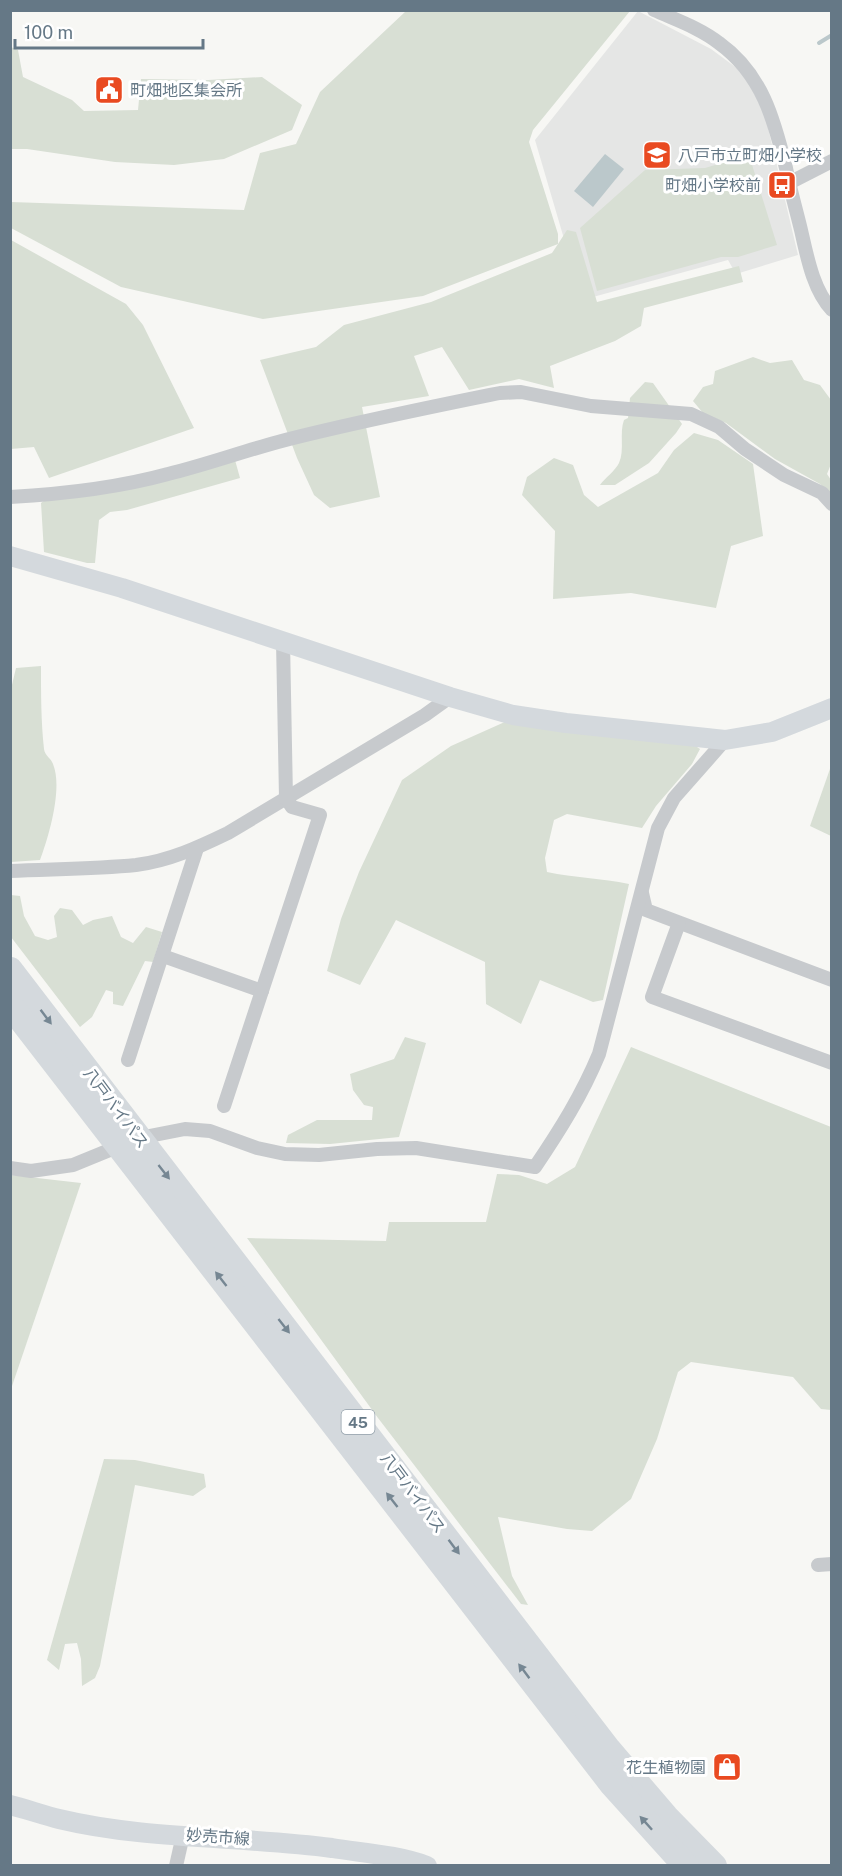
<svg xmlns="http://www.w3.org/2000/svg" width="842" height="1876" font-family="'Public Sans','Noto Sans JP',sans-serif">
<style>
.built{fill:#e5e6e5}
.green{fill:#d8dfd4}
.water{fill:#bbc8cb}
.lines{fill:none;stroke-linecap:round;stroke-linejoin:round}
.stream{stroke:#bbc8cb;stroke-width:4}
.street{stroke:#c7cacd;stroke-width:14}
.secondary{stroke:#d4d9dd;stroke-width:20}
.highway{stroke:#d4d9dd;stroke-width:26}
.oneway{fill:#768793}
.labels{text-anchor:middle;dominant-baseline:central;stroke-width:6;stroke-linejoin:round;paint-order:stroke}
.shield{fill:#fff;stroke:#93a0aa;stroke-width:1.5}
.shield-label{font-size:15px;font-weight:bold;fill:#657886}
.poi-label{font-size:16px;fill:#657886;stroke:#fff;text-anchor:start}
.street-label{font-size:16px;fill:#657886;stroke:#fff}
</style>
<rect width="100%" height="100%" fill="#f7f7f4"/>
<path class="built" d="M638,11L711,49L734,66L748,81L765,115L798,255L736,274L728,260L582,300L535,140Z"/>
<g class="green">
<path d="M406,11H630L533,130L529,142L558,234V244L567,230L576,232L597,302L739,266L743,282L644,308L641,326L615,341L550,366L554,388L519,379L469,390L442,347L414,356L429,396L362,407L380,497L330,508L314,495L297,458L260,360L316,347L344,325L431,302L552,253L558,244L423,296L263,319L121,287L11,228V202L244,210L260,153L296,144L320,92Z"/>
<path d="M11,47L18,50L23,77L72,100L84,111L138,110L141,79L208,80L262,77L302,105L292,130L224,159L174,165L115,162L27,149H11Z"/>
<path d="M749,155L777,245L738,257H721L597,291L580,228L645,170L705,168Z"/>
<path d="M11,240L126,304L143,325L194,428L49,478L34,447L11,449Z"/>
<path d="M753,357L770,363L792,360L804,380L820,385L831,400V464L827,474L831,480V494L820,484L775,459L726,423L703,413L693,401L703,387L713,384L715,371Z"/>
<path d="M645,382L653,383L682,424L676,433L649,463L615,485H600C605,478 615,471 619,463C625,450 619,433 624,420L628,418L630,398Z"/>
<path d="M694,433L718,440L753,464L763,536L731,546L716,608L631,593L553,599L555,531L522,495L527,477L554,458L573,465L584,495L598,507L658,473L674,450Z"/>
<path d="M235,460L240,478L127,510L110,512L99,520L95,563H87L44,552L41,503L45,500Z"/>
<path d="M41,666C41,694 41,721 44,749C45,756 51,758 53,764C63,788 49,836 40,860L11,862V689L16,668Z"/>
<path d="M507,721L691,743L700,749L692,764L656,806L642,828L567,814L554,820L545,858L547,872C574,878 602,878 629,884L603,1000L593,1002L540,980L521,1024L486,1004L485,962L396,920L360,985L327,971L341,919L359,872L402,780L451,746Z"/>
<path d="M831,766L832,836H831L810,826Z"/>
<path d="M11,895L20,896L24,916L35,936L48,940L57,937L54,916L60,908L72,910L83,925L93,920L112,916L121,937L133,943L146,927L162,932L153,962L145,961L123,1006L113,1004V992L106,990L92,1017L80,1027L11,937Z"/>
<path d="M405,1037L426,1043L399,1137L330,1144L286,1143L288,1135L317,1120H372L373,1107L364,1105L353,1090L350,1074L394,1059Z"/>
<path d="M631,1047L831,1127V1410L821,1409L793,1377L691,1362L678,1372L657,1439L631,1499L592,1531L567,1529L498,1517L512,1576L528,1605L521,1604L378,1418L247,1238L386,1241L389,1222H486L497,1174L519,1175L547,1184L575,1167Z"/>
<path d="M11,1175L81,1183L11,1389Z"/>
<path d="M104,1459L135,1460L204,1474L206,1487L193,1496L135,1485L100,1666L95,1678L82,1686L81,1659L77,1643L65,1644L59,1670L47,1660Z"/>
</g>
<path class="water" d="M605,154L624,169L593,207L574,191Z"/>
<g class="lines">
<path class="stream" d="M819,43L832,35"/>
<g class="street">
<path d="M654,10C676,20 700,28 719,43C762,74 774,119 786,168C790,189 796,209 801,230C807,256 813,290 832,310"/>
<path d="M789,183L832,161"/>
<path d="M10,497C64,494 117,488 168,474C205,465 241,452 278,442C351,423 426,408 500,393L521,392L591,406L691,414L719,427L745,449L784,475L822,493L832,504"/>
<path d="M10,871C52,869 95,869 136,865C169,861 199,847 228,833L425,715L450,697"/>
<path d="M642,893L646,910L832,980"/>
<path d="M679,923L652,997L832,1063"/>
<path d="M163,956L262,991"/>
<path d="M128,1060L197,848"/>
<path d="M224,1106L320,815L292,807L286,798L283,641"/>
<path d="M10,1168L31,1171L73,1165L139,1138L185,1129L210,1131L257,1148L285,1154L319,1155L377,1149L416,1148L535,1167C560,1130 582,1095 599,1054L658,828L674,798L725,740"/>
<path d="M818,1565L832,1564"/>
<path d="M176,1866L183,1835"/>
</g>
<g class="secondary">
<path d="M10,556L122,588L450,697L513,715L566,723L725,740L772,732L832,708"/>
<path d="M10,1805C26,1809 43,1815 59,1819C146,1840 243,1836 332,1848C363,1853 398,1855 427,1866"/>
</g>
<g class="highway">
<path d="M10,970L607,1748L666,1817L714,1866"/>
<path d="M10,1005L612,1784L686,1866"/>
</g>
</g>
<defs><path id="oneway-solid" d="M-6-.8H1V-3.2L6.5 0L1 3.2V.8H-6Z" transform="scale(1.5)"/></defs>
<g class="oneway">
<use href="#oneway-solid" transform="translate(46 1017) rotate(53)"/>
<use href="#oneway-solid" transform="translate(164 1172) rotate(52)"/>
<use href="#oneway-solid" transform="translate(221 1279) rotate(-128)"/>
<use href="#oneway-solid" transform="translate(284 1326) rotate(52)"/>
<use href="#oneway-solid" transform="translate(392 1500) rotate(-128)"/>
<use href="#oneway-solid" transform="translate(454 1547) rotate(53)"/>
<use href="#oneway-solid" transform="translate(524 1671) rotate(-127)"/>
<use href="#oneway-solid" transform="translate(646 1823) rotate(-132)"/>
</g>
<defs>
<g id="civic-square" transform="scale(1.5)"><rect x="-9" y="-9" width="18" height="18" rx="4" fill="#e94a21" stroke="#fff"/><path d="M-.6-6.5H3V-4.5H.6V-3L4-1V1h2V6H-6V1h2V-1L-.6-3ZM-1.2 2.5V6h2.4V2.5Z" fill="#fff"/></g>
<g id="school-square" transform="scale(1.5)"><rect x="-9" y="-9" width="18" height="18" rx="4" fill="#e94a21" stroke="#fff"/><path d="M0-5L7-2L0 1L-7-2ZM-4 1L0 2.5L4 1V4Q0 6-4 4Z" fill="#fff"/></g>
<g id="bus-square" transform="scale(1.5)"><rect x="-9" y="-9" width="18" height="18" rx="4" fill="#e94a21" stroke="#fff"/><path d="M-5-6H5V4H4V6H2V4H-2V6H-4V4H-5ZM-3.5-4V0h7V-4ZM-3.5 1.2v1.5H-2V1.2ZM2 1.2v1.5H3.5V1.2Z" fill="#fff"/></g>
<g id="shop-square" transform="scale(1.5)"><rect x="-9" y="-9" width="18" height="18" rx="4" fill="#e94a21" stroke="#fff"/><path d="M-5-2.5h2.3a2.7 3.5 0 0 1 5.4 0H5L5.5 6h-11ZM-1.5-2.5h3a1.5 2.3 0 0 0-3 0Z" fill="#fff"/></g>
</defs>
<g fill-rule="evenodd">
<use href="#civic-square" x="109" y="90"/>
<use href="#school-square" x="657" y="155"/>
<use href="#bus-square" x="782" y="185"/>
<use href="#shop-square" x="727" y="1767"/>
</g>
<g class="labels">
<rect class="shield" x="341.5" y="1410" width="33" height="24" rx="4.5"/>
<g class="shield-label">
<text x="358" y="1422">45</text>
</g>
<g class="poi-label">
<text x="130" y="90">町畑地区集会所</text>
<text x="678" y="155">八戸市立町畑小学校</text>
<text x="761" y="185" text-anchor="end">町畑小学校前</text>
<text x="706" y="1767" text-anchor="end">花生植物園</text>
</g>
<g class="street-label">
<text transform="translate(116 1108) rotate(53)">八戸バイパス</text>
<text transform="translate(413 1493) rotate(53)">八戸バイパス</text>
<text transform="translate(218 1837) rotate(4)">妙売市線</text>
</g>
</g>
<rect width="842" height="1876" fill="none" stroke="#657886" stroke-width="24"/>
<path d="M15 39v9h188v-9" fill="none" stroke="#657886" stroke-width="3"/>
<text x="24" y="39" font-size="18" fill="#657886" stroke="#ffffff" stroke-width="4.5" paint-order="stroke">100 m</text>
</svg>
